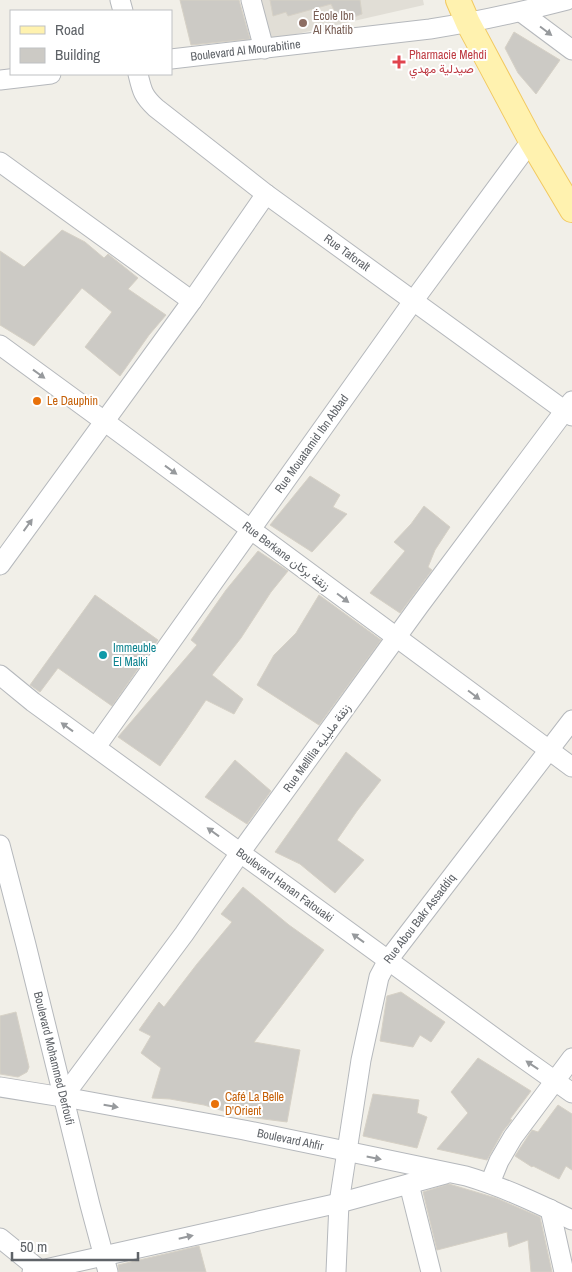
<svg xmlns="http://www.w3.org/2000/svg" width="572" height="1272" font-family="'Archivo Narrow',Vazirmatn,sans-serif">
<style>
.education{fill:#e1ded6}
.building{fill:#cccac5;stroke:#d6d1c6}
.lines{fill:none;stroke-linecap:round;stroke-linejoin:round}
.minor-casing{stroke:#b5b8bc;stroke-width:21}
.major-casing{stroke:#f2c960;stroke-width:26}
.minor{stroke:#fff;stroke-width:19}
.major{stroke:#fff2af;stroke-width:24}
.oneway{fill:#979a9d}
.education-dot{fill:#8d6e63;stroke:#fff;stroke-width:2}
.health-dot{fill:#e0444e;stroke:#fff;stroke-width:2}
.food-dot{fill:#e8710a;stroke:#fff;stroke-width:2}
.culture-dot{fill:#0f9aa8;stroke:#fff;stroke-width:2}
.labels{text-anchor:middle;dominant-baseline:central;stroke-width:4;stroke-linejoin:round;paint-order:stroke}
.education-label{font-size:12px;fill:#785e54;stroke:#fff;text-anchor:start}
.street-label{font-size:12px;fill:#5f6368;stroke:#fff}
.health-label{font-size:12px;fill:#be3a42;stroke:#fff;text-anchor:start}
.food-label{font-size:12px;fill:#c56008;stroke:#fff;text-anchor:start}
.culture-label{font-size:12px;fill:#0d838f;stroke:#fff;text-anchor:start}
</style>
<rect width="100%" height="100%" fill="#f1efe8"/>
<path class="education" d="M255,0H423L424,5L266,41Z"/>
<g class="building">
<path d="M180,0H239L250,39L191,45Z"/>
<path d="M270,0H360L362,14L340,22L331,4L288,16L286,12L273,16Z"/>
<path d="M514,32L560,60L536,94L518,73L505,48Z"/>
<path d="M62,230L85,242L104,258L108,254L138,278L128,289L166,315L149,335L120,376L85,347L112,312L82,288L34,346L0,325V251L24,267Z"/>
<path d="M310,476L340,495L333,507L347,514L312,552L270,525Z"/>
<path d="M424,506L450,527L435,550L428,567L432,570L400,613L370,593L405,551L394,542L411,524Z"/>
<path d="M258,551L288,571L271,592L241,638L212,675L243,699L234,714L206,700L185,731L160,766L118,737L197,645L191,640L226,590Z"/>
<path d="M95,595L158,640L112,706L58,668L40,692L30,685Z"/>
<path d="M319,595L381,640L319,725L257,685L274,655L296,633Z"/>
<path d="M346,752L381,780L357,811L337,840L364,860L335,893L300,864L275,852Z"/>
<path d="M235,760L271,791L247,824L205,797Z"/>
<path d="M243,887L289,925L324,950L254,1042L300,1050L287,1122L240,1116L204,1105L170,1099L152,1098L161,1068L141,1053L151,1036L139,1030L159,1002L164,1007L197,964L232,922L221,914Z"/>
<path d="M401,992L445,1022L431,1042L420,1035L413,1047L380,1041L387,996Z"/>
<path d="M16,1012L29,1067L27,1072L18,1077L0,1074V1016Z"/>
<path d="M478,1058L531,1091L510,1119L512,1120L503,1131L487,1160L437,1149L468,1113L451,1092Z"/>
<path d="M373,1094L419,1100L417,1113L427,1117L417,1148L363,1136Z"/>
<path d="M558,1105L572,1114V1170L566,1166L559,1179L533,1166L532,1167L515,1156L532,1130L538,1132Z"/>
<path d="M449,1184L496,1198L540,1217L552,1272H531L528,1240L509,1247L507,1232L437,1250L423,1192Z"/>
<path d="M199,1246L206,1272H119L118,1265Z"/>
</g>
<g class="lines">
<g class="minor-casing">
<g id="minor">
<path d="M120,0L123,11"/>
<path d="M251,0L264,49"/>
<path d="M521,12L572,50"/>
<path id="s1" d="M171,59L430,29C476,22 521,12 567,0"/>
<path id="s2" d="M138,74C142,91 143,96 156,108L266,194L572,416"/>
<path d="M0,80L51,74"/>
<path d="M0,162L192,301"/>
<path d="M0,345L104,421L572,767"/>
<path d="M0,565L192,301L266,194"/>
<path id="s3" d="M0,675L33,702L517,1054L572,1093"/>
<path id="s4" d="M96,747L414,300L531,141"/>
<path id="s5" d="M0,845L26,945L90,1205L108,1272"/>
<path id="s6" d="M0,1087L75,1099L244,1130L466,1176C503,1187 537,1203 572,1220"/>
<path d="M63,1097L184,934L240,853L419,606L572,401"/>
<path d="M490,1183L499,1161L513,1137L572,1058"/>
<path d="M409,1184L431,1272"/>
<path d="M550,1209L564,1272"/>
<path d="M0,1238L42,1272"/>
<path d="M32,1272L339,1203L445,1174"/>
<path id="s7" d="M336,1272L339,1203L361,1060L379,977L388,960L572,720"/>
</g>
</g>
<g class="major-casing">
<path id="major" d="M458,0L468,23L531,141L572,210"/>
</g>
<use href="#minor" class="minor"/>
<use href="#major" class="major"/>
</g>
<defs><path id="oneway-solid" d="M-6-.8H1V-3.2L6.5 0L1 3.2V.8H-6Z" transform="scale(1.25)"/></defs>
<g class="oneway">
<use href="#oneway-solid" transform="translate(546 31) rotate(37)"/>
<use href="#oneway-solid" transform="translate(39 374) rotate(36)"/>
<use href="#oneway-solid" transform="translate(171 470) rotate(36)"/>
<use href="#oneway-solid" transform="translate(28 525) rotate(-54)"/>
<use href="#oneway-solid" transform="translate(343 598) rotate(37)"/>
<use href="#oneway-solid" transform="translate(474 695) rotate(37)"/>
<use href="#oneway-solid" transform="translate(67 727) rotate(-144)"/>
<use href="#oneway-solid" transform="translate(213 832) rotate(-144)"/>
<use href="#oneway-solid" transform="translate(358 938) rotate(-144)"/>
<use href="#oneway-solid" transform="translate(532 1065) rotate(-146)"/>
<use href="#oneway-solid" transform="translate(111 1106) rotate(10)"/>
<use href="#oneway-solid" transform="translate(374 1158) rotate(11)"/>
<use href="#oneway-solid" transform="translate(186 1237) rotate(-13)"/>
</g>
<circle class="education-dot" cx="303" cy="23" r="5"/>
<path class="health-dot" d="M396.5 54.5h5v5h5v5h-5v5h-5v-5h-5v-5h5z"/>
<g class="food-dot">
<circle cx="37" cy="401" r="5"/>
<circle cx="215" cy="1104" r="5"/>
</g>
<circle class="culture-dot" cx="103" cy="655" r="5"/>
<g class="labels">
<g class="education-label">
<text x="313" y="16">École Ibn<tspan x="313" dy="14">Al Khatib</tspan></text>
</g>
<g class="street-label">
<text stroke="none"><textPath href="#s1" startOffset="75">Boulevard Al Mourabitine</textPath></text>
<text stroke="none"><textPath href="#s2" startOffset="279">Rue Taforalt</textPath></text>
<text stroke="none"><textPath href="#s4" startOffset="372">Rue Mouatamid Ibn Abbad</textPath></text>
<text transform="translate(286 556) rotate(37)">Rue Berkane زنقة بركان</text>
<text transform="translate(317 748) rotate(-54)">Rue Mellilia زنقة مليلية</text>
<text stroke="none"><textPath href="#s3" startOffset="354">Boulevard Hanan Fatouaki</textPath></text>
<text stroke="none"><textPath href="#s7" startOffset="370">Rue Abou Bakr Assaddiq</textPath></text>
<text stroke="none"><textPath href="#s5" startOffset="220">Boulevard Mohammed Derfoufi</textPath></text>
<text stroke="none"><textPath href="#s6" startOffset="295">Boulevard Ahfir</textPath></text>
</g>
<g class="health-label">
<text x="409" y="55">Pharmacie Mehdi<tspan x="409" dy="14">صيدلية مهدي</tspan></text>
</g>
<g class="food-label">
<text x="47" y="401">Le Dauphin</text>
<text x="225" y="1097">Café La Belle<tspan x="225" dy="14">D'Orient</tspan></text>
</g>
<g class="culture-label">
<text x="113" y="648">Immeuble<tspan x="113" dy="14">El Malki</tspan></text>
</g>
</g>
<rect x="10" y="10" width="162" height="65" fill="#ffffff" stroke="#bfc1c3"/>
<rect x="20" y="26" width="25" height="8" fill="#fff2af" stroke="#bfc1c3"/>
<text x="55" y="35" font-size="15" fill="#5f6368">Road</text>
<rect x="20" y="48" width="25" height="15" fill="#cccac5" stroke="#bfc1c3"/>
<text x="55" y="60" font-size="15" fill="#5f6368">Building</text>
<path d="M12 1252v8h126v-8" fill="none" stroke="#5f6368" stroke-width="2.5"/>
<text x="20" y="1252" font-size="15" fill="#5f6368" stroke="#ffffff" stroke-width="4" paint-order="stroke">50 m</text>
</svg>
